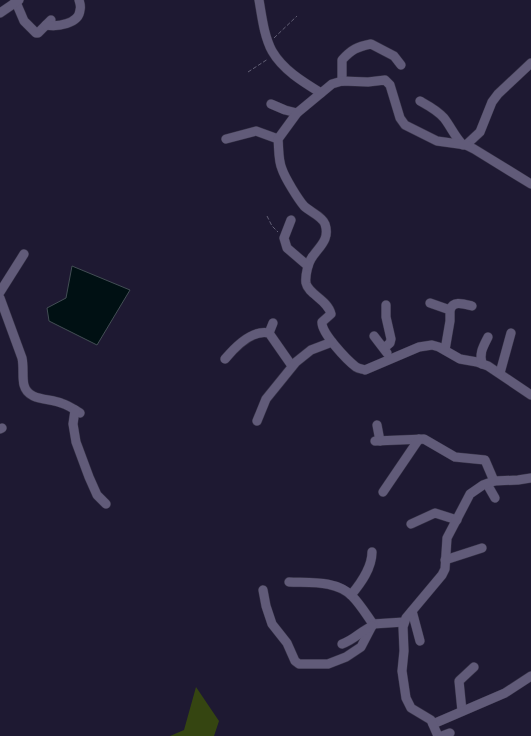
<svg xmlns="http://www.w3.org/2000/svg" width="531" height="736" font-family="'Fira Sans',sans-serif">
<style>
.green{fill:#354511}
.water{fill:#001013;stroke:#424d54}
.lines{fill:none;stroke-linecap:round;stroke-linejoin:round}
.minor-casing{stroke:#373347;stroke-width:10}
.path{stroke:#625f75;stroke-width:1;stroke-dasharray:4 2;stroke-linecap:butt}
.minor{stroke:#615b79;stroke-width:9}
</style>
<rect width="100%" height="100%" fill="#1e1932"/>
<path class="green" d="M196,687L219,721L214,736H170L184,730Z"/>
<path class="water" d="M72,266L130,290L97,345L49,321L47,308L66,298Z"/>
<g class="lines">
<g class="minor-casing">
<g id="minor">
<path d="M15,0L24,21L36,33H38L51,20"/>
<path d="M259,0C262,17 264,36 272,51C283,70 303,82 321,93"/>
<path d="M0,13L19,0"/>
<path d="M46,25C57,27 79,24 80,10C81,7 80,3 79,0"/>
<path d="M342,81V60C352,49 357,47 371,44L394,56L401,65"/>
<path d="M420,101C429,106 437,110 444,118C451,127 455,137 463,145"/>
<path d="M271,104L285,110L297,113"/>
<path d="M226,139L256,131L278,139"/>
<path d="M466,145L480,132L492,102L498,94L531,63"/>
<path d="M531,184L474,149L466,145L437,141L405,125L400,118L390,85L385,80L368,82L342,81L332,84L297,113L278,139C279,148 278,160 282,169C285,178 298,199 304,206C310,212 322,216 325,224C330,239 320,246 313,256C308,262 305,276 306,283C308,294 328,300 331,314L322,322C321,333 347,360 356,367C359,369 362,369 365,370L419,347L432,345L439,347L460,359L477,362L488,366L531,395"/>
<path d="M291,220L284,238L287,248L308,266"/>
<path d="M0,292L24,254"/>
<path d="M0,298L22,358C24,367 22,377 24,385C28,401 49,398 61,403C68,405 74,409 80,413"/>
<path d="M430,303L450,310V321L445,350"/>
<path d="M450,310C453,300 464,304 472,306"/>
<path d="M269,333L273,323"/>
<path d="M374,336L387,353"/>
<path d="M384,348L390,343L391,339L386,317V305"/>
<path d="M225,359C235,347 252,329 269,333L292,366"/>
<path d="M482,364C479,353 483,347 488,337"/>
<path d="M500,373L511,333"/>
<path d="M75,410L73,424L76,442L89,477L97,495L106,504"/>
<path d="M257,421L266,399L296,362L311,350L332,342"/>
<path d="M377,425L380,441"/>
<path d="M0,429L2,428"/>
<path d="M375,441L424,439L455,457L485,460L494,481"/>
<path d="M487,484L495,498"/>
<path d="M383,492L419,439"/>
<path d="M411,524L435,513L457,520"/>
<path d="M445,560L482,548"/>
<path d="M289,582C310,583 336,580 352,596C360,604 366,614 373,624L404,622"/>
<path d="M263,590L266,606L272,624L287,643L295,661L299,664H328L346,657L361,647L373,624"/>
<path d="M351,595C361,583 372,568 372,552"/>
<path d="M412,611L420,641"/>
<path d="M342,644C354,640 361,631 372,626"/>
<path d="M462,711L459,681L474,667"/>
<path d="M433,724L505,693L531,676"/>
<path d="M438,736L431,720L411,708L406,698L402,671L404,651L403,627L406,618L442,575L445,569L447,538L470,494L483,485L494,481L518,480L531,478"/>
<path d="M442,736L450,733"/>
</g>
</g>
<g class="path">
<path d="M274,38L297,16"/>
<path d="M248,72L268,59"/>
<path d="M267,216L272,226L278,232"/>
</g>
<use href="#minor" class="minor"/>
</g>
</svg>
